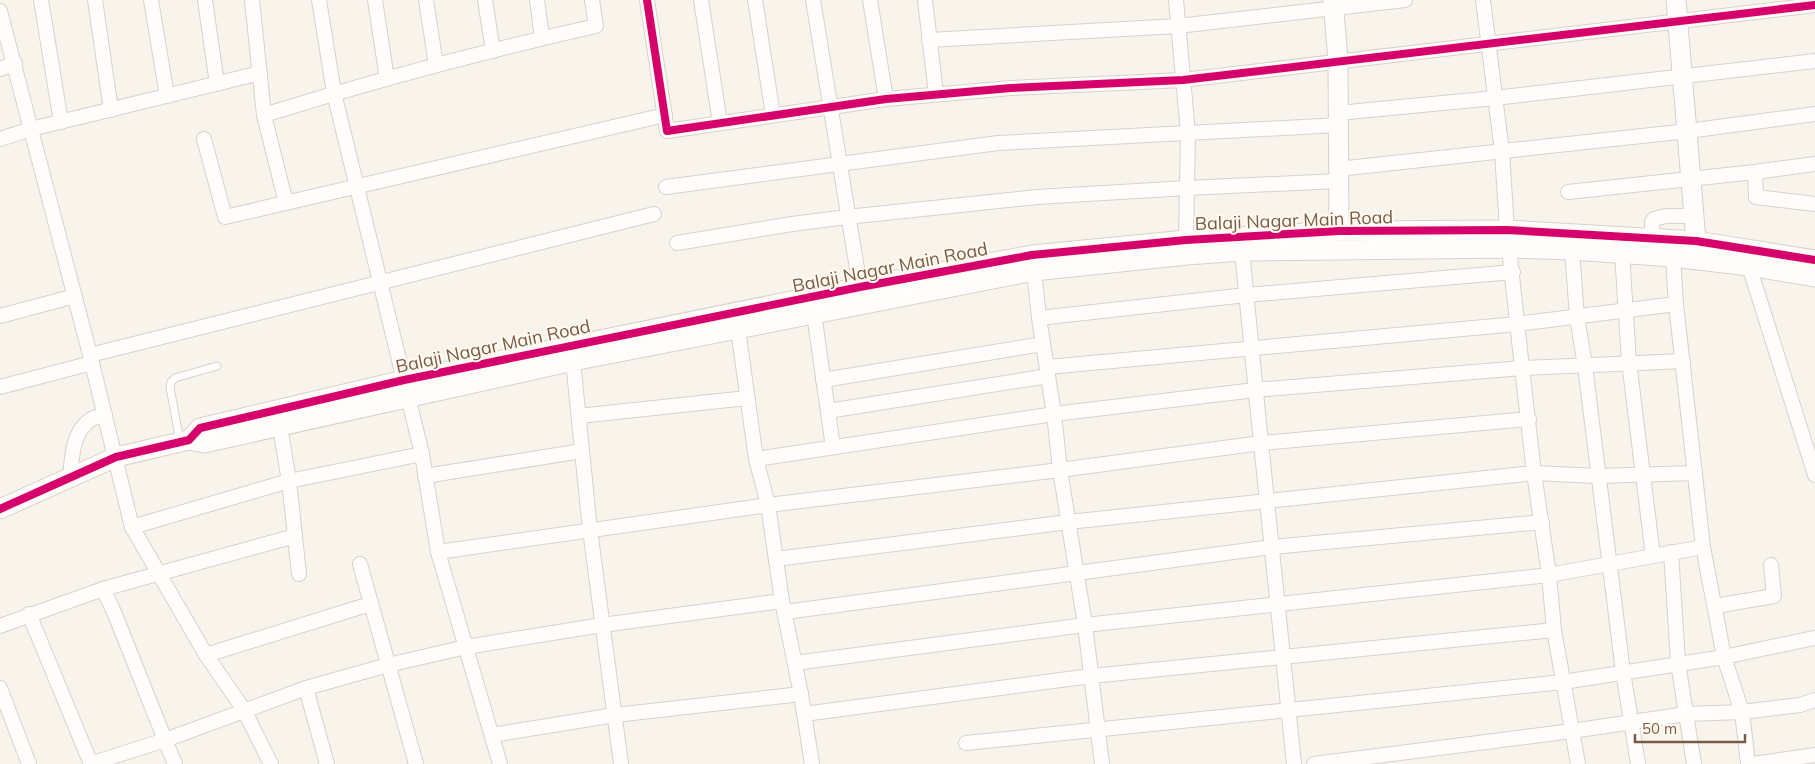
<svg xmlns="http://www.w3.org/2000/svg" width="1815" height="764" font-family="Mulish,sans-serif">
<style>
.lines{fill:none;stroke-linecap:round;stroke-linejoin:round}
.lane-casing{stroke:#d7d1ca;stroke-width:9}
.street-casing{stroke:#d7d1ca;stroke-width:16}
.secondary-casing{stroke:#d8d0c8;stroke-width:21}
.lane{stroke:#fefdfc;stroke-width:7}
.street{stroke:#fefdfc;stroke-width:14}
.secondary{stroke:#fefdfc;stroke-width:19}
.cycleway-casing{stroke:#fff9ee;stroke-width:11}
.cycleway{stroke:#d6006c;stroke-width:8}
.labels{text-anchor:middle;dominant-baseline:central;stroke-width:4;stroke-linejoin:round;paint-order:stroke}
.street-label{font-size:18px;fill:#795b49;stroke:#fff9ee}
</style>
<rect width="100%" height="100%" fill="#f8f4ec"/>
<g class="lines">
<g class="lane-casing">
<path id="lane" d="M180,442L170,387L171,382L175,378L217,366"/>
</g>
<g class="street-casing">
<g id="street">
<path d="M41,0L61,122"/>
<path d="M95,0L111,110"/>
<path d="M151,0L167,96"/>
<path d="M205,0L217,84"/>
<path d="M252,0L264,115L286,203"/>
<path d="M319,0L334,93L422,454L438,552L500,764"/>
<path d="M375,0L387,79"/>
<path d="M426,0L436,65"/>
<path d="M485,0L493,51"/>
<path d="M537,0L542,38"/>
<path d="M647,0L667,131L886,99L1011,88L1183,80L1815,5"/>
<path d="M701,0L720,123"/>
<path d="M755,0L773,115"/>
<path d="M813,0L860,287"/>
<path d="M870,0L886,99"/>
<path d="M925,0L936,94"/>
<path d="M1176,0L1188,133L1186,240"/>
<path d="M1483,0L1502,152L1507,230L1522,368L1534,473L1549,575L1554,630L1578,764"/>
<path d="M0,11L90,355L132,527L206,655L244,710L271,764"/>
<path d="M929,40L1178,26L1405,0"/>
<path d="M0,69L15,63"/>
<path d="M1338,113L1495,98L1815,61"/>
<path d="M264,115C373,81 484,51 596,26L592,0"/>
<path d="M0,139L31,129L260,73"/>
<path d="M204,139L225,217L665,115"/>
<path d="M1815,164L1755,172L1756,197L1815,204"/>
<path d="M666,187L998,143L1339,125"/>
<path d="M1568,192L1755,172"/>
<path d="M1652,239V222L1654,219L1666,216H1694"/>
<path d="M677,243L792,224L847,217L1037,197L1187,188L1338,181V169L1688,131L1815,114"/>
<path d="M1572,250L1577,317L1585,366L1623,672L1638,764"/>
<path d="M1242,251L1261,443L1294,764"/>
<path d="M1622,253L1629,362L1653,556"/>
<path d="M1673,257L1676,304L1703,547L1724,657L1742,712L1748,764"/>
<path d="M1033,262L1039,318L1054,414L1060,470L1085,625L1102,764"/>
<path d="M1749,266L1815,475"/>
<path d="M814,314L833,447"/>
<path d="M0,316L75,296"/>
<path d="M1039,318L1246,295L1513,272"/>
<path d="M738,329L756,459L768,505L782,601L801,694L812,764"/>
<path d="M90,355L654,214"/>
<path d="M573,361L590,530L621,764"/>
<path d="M1047,367L1517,324L1676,304"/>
<path d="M823,380L1043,344"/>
<path d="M0,387L92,363"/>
<path d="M828,411L1048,376"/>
<path d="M579,416L747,398"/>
<path d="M280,427L289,481L299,574"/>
<path d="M756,459L1054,414L1255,390L1522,368L1683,361"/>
<path d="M425,476L582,451"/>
<path d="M70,478C72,457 72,433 90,420C94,417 101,416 105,415"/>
<path d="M132,527L289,481L422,454"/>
<path d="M295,536L103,589L114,612L165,740L306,688L388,665L466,647L602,625L782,601"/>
<path d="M438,552L768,505L1060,470L1261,443L1529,419"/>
<path d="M1671,552L1678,663L1694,764"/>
<path d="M776,559L1068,522L1534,473L1598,476L1695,473"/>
<path d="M360,564L416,764"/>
<path d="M1715,606L1774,596L1771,565"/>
<path d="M785,612L1272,547L1542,522"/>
<path d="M29,614L91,764"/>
<path d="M0,626L103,589"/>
<path d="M206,655L370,604"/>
<path d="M795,663L1085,625L1549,575L1703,547"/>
<path d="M0,688L29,764"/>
<path d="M306,688L327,764"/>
<path d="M804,714L1091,676L1554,630"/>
<path d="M492,735L615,715L801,694"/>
<path d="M966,743L1563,682L1724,657L1814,638"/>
<path d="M90,764L165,740L175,764"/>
<path d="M1314,764L1572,731L1686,714L1742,712L1800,705L1815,700"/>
<path d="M1753,764L1815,755"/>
</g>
</g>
<g class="secondary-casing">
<g id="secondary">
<path d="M1333,0L1338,60L1339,231"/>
<path d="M1676,0L1696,241"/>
<path d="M189,440L204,443L573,361L1034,271L1187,255L1242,251L1509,248L1572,250L1673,257L1749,266L1815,277"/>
<path d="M0,509L116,457L189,440L200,428L404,380L860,287L1032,255L1186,240L1339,231L1507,230L1696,241L1815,260"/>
</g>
</g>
<use href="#lane" class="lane"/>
<use href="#street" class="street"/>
<use href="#secondary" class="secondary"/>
<g class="cycleway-casing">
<g id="cycleway">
<path d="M647,0L667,131L886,99L1011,88L1183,80L1815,5"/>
<path d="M0,509L116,457L189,440L200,428L404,380L860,287L1032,255L1186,240L1339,231L1507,230L1696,241L1815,260"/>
</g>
</g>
<use href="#cycleway" class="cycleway"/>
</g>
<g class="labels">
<g class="street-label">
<text transform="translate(1294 220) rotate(-2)">Balaji Nagar Main Road</text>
<text transform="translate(890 267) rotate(-11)">Balaji Nagar Main Road</text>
<text transform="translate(493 346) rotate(-12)">Balaji Nagar Main Road</text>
</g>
</g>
<path d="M1635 734v8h110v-8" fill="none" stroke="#795b49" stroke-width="2.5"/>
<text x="1642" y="734" font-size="15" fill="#795b49" stroke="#fff9ee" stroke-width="4" paint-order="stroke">50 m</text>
</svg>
